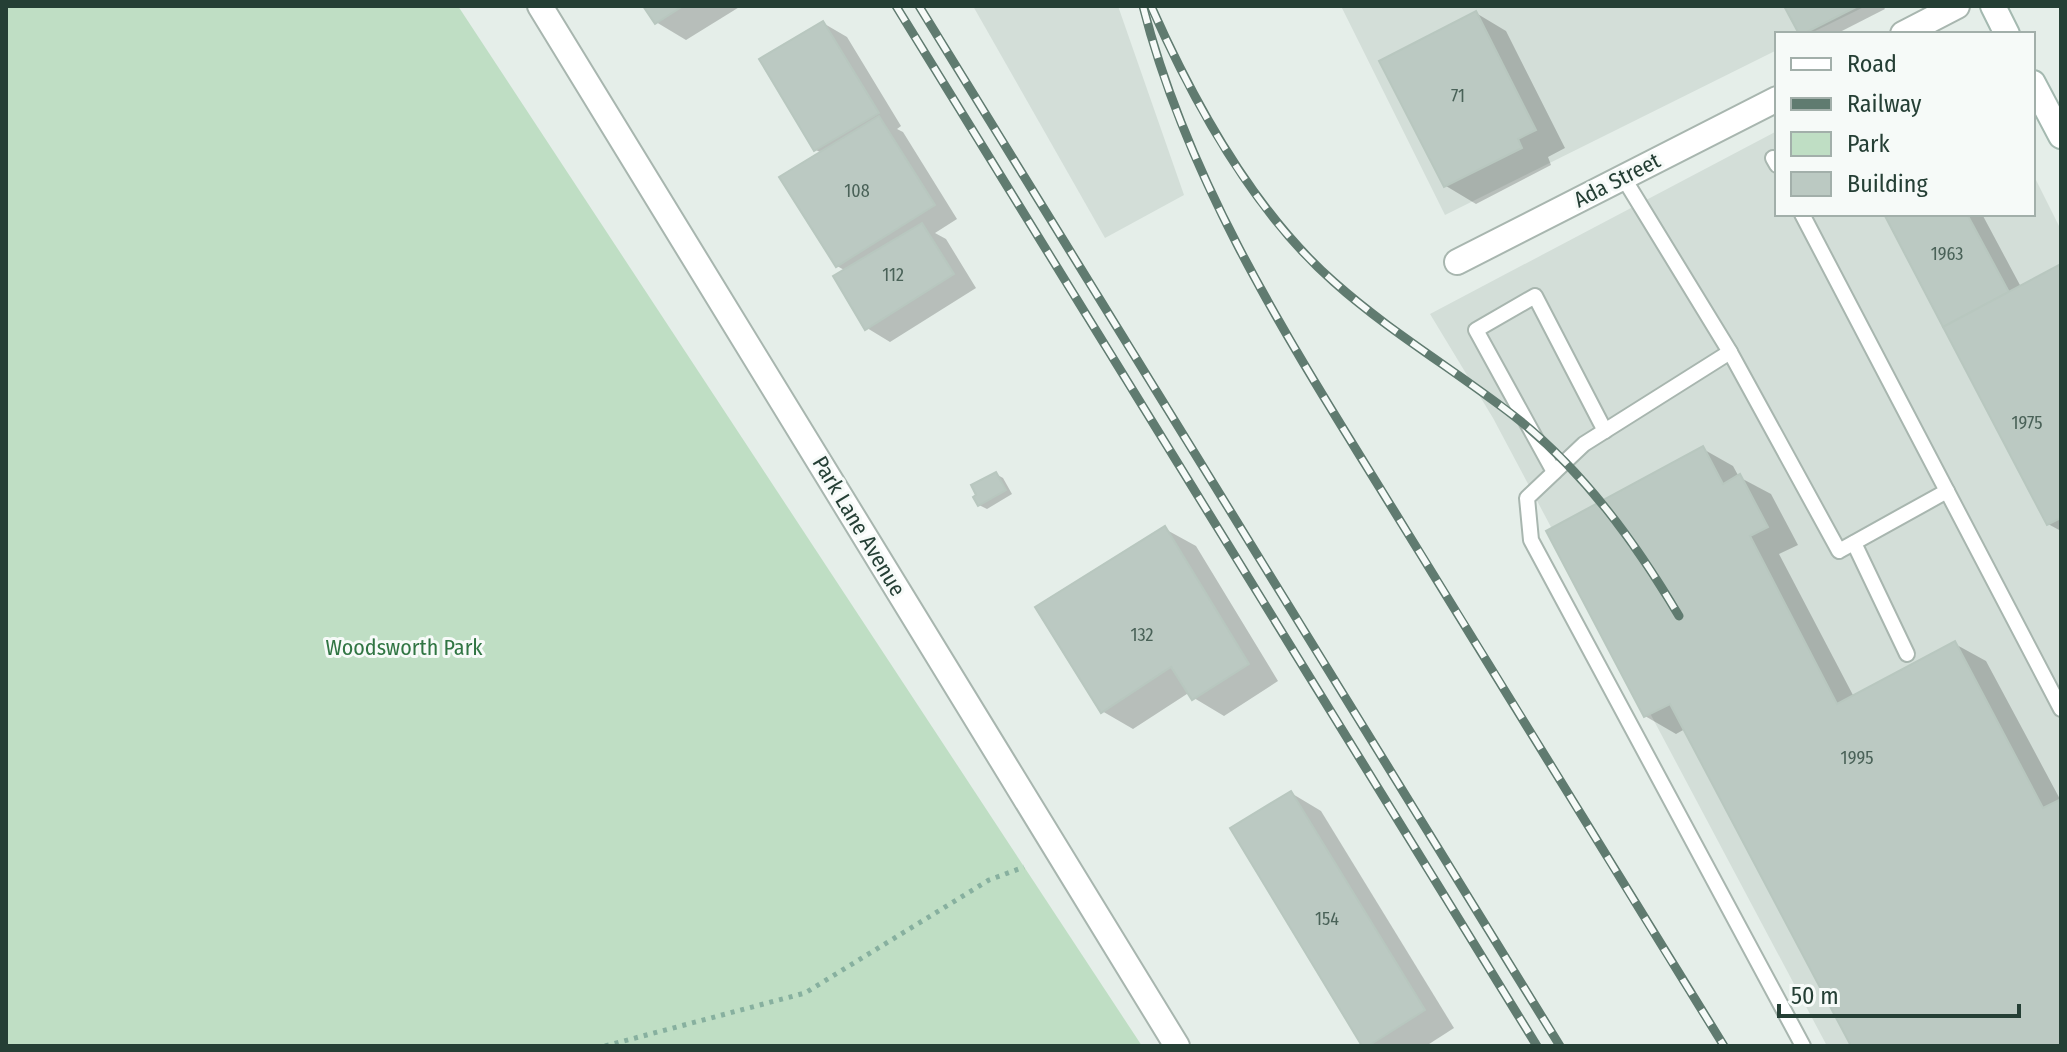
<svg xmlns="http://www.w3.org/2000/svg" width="2067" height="1052" font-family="'Fira Sans Condensed',sans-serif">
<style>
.built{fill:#d3ded8}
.green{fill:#bfdec4}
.shadow{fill:#0003}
.building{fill:#bbc9c2;stroke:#b8c7bf;stroke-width:2}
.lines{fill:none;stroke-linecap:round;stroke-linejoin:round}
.service-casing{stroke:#a8b6af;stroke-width:18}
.minor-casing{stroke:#a8b6af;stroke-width:28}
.secondary-casing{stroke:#a4b9b0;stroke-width:28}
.path{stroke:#87b09f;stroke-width:5;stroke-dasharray:4 6;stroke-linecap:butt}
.service{stroke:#fff;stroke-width:14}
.minor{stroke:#fff;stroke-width:24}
.secondary{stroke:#fff;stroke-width:24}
.rail-casing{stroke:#607b70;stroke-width:9}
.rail{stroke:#f6faf8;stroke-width:6;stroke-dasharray:18;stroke-linecap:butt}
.labels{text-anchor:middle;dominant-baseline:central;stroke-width:6;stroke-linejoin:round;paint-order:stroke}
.number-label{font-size:18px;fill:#4a6258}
.street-label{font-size:22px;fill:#253f35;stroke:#f6faf8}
.park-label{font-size:22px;fill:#307543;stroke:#f6faf8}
</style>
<rect width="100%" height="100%" fill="#e5eee9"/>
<g class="built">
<path d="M973,6H1118L1184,195L1105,238Z"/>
<path d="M1341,6H1866L1809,34H1777V50L1445,215Z"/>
<path d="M1777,131V214H2033V174L2061,230V1046H1827L1493,418L1430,314Z"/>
</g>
<path class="green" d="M6,6H458L1142,1046H6Z"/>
<g class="shadow">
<path d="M646,6H741L686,40L656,22Z"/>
<path d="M1786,6H1883L1885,9L1836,34H1801Z"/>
<path d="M1476,13L1506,31L1565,148L1548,157L1551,165L1476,204L1446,186Z"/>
<path d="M823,23L847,37L901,126L897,129L903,132L957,219L935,233L946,239L976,288L890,342L867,328L846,271L837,266L822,153L816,150Z"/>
<path d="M1894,214H1982L2021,287L2061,266V531L2048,524Z"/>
<path d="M1703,449L1733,466L1739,477L1771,494L1798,545L1779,554L1854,697L1955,644L1986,661L2061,801V1046H1854L1685,729L1676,734L1645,716Z"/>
<path d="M996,474L1003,478L1012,494L987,509L979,505Z"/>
<path d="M1165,529L1196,546L1278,681L1224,716L1194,698L1190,692L1133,729L1102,711Z"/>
<path d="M1291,793L1321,811L1454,1028L1426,1046H1365Z"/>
</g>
<g class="building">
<path d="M643,6H683L655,24Z"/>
<path d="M1784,6H1858L1803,34H1799Z"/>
<path d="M1476,11L1536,130L1518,139L1522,148L1444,187L1379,61Z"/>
<path d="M823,21L879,113L814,151L759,59Z"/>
<path d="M879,116L935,205L836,267L779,177Z"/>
<path d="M1889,214H1967L2009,292L1943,327L1885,216Z"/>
<path d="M922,223L954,274L865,330L833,276Z"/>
<path d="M2061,264V518L2047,525L1943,327Z"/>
<path d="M1703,446L1723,484L1740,474L1768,527L1750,536L1837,704L1955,641L2043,808L2061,799V1046H1851L1670,704L1644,717L1546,531Z"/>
<path d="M996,472L1006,490L978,506L973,497L976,495L971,485Z"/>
<path d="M1165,526L1249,664L1192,700L1171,667L1101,713L1035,607Z"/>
<path d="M1291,791L1425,1010L1368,1046H1362L1230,828Z"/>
</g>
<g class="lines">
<g class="service-casing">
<g id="service">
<path d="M1773,158L1777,165"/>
<path d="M1623,177L1730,352L1584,444L1527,498L1531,540L1803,1046"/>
<path d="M1802,214L2061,709"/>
<path d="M1730,352L1839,551L1947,491"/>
<path d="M1554,472L1476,330L1535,296L1605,431"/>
<path d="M1854,543L1907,654"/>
</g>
</g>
<g class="minor-casing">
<g id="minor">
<path d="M540,6L1177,1046"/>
<path d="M1903,34L1957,6"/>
<path d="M1457,262L1777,99"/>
</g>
</g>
<g class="secondary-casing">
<g id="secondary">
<path d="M1993,6L2007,34"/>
<path d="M2033,83L2061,136"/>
</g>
</g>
<path class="path" d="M605,1046L805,993L989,880L1024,867"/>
<use href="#service" class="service"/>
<use href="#minor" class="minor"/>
<use href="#secondary" class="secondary"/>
<g class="rail-casing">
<g id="rail">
<path d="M896,6L1537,1046"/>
<path d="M919,6L1560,1046"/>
<path d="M1143,6C1191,196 1306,367 1407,532C1513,703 1618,875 1724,1046"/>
<path d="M1151,6C1194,103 1253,211 1334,282C1390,332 1455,370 1514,416C1583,470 1635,542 1679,616"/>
</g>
</g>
<use href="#rail" class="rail"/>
</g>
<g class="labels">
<g class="number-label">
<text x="1458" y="96">71</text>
<text x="857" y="191">108</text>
<text x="1947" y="254">1963</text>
<text x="893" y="275">112</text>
<text x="2027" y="423">1975</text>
<text x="1142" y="635">132</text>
<text x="1857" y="758">1995</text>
<text x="1327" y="919">154</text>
</g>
<g class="street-label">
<text transform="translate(1617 180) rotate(-27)">Ada Street</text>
<text transform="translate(859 526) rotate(59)">Park Lane Avenue</text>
</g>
<g class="park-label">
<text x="404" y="647">Woodsworth Park</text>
</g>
</g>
<rect width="2067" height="1052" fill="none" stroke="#253f35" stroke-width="16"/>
<rect x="1775" y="32" width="260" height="184" fill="#f6faf8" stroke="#a2afaa" stroke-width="2"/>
<rect x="1791" y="58" width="40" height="12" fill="#ffffff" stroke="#a2afaa" stroke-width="2"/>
<text x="1847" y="72" font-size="24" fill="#253f35">Road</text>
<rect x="1791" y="98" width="40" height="12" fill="#607b70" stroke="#a2afaa" stroke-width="2"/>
<text x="1847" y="112" font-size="24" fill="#253f35">Railway</text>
<rect x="1791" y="132" width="40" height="24" fill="#bfdec4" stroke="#a2afaa" stroke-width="2"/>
<text x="1847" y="152" font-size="24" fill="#253f35">Park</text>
<rect x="1791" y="172" width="40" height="24" fill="#bbc9c2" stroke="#a2afaa" stroke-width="2"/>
<text x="1847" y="192" font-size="24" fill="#253f35">Building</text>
<path d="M1779 1004v12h240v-12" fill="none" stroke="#253f35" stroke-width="4"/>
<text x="1791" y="1004" font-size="24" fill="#253f35" stroke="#f6faf8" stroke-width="6" paint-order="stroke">50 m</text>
</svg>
